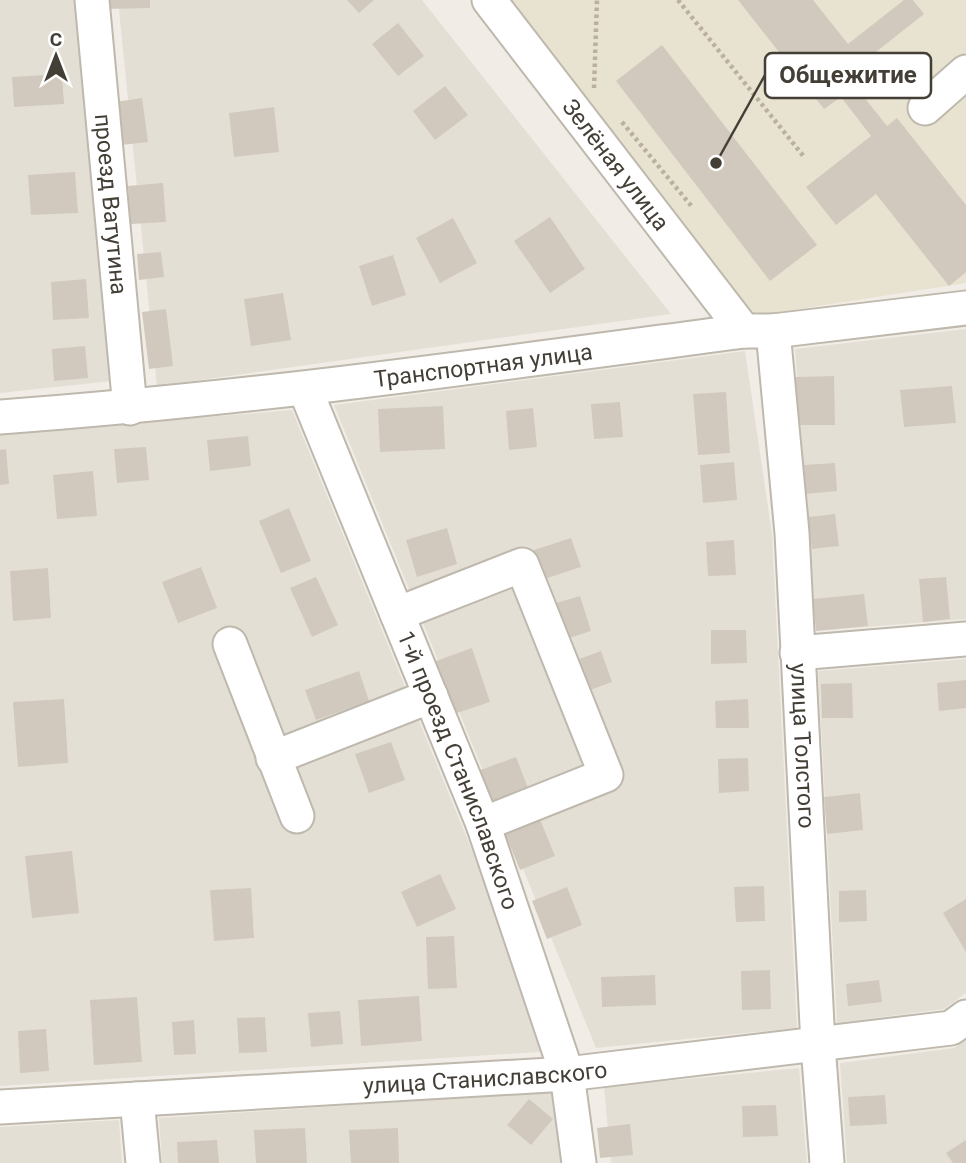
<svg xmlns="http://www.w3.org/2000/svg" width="966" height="1163" font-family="Roboto,sans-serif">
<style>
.residential{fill:#e4dfd5}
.education{fill:#e8e2d1}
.building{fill:#d1c9bd}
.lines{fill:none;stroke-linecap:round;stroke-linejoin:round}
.minor-casing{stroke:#beb8ad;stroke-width:37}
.path{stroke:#bbb09d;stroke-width:4.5;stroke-dasharray:3.5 3.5;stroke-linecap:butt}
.minor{stroke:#fff;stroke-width:33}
.labels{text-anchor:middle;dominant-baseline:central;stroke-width:5;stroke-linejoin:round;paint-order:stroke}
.street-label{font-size:23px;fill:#433e36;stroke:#fff}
.leader{fill:none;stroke:#433e36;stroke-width:2.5}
.callout-dot{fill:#433e36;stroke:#fff;stroke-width:2.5}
.callout{fill:#fff;stroke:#433e36;stroke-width:2.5}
.callout-label{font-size:24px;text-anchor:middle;font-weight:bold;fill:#433e36}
</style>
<rect width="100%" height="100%" fill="#f1ede6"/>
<g class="residential">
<path d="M0,0H80L112,381L0,393Z"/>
<path d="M118,0H422L671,314L157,386Z"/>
<path d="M966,329V619L816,631L795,349Z"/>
<path d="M745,351L772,534L797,1028L596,1048L334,405Z"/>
<path d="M292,410L554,1051L0,1086V435Z"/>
<path d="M966,659V993L944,1009L837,1023L818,671Z"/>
<path d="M966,1040V1163H847L840,1063L954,1048Z"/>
<path d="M799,1068L807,1163H611L604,1087Z"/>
<path d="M564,1091L570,1163H162L159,1118Z"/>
<path d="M119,1120L122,1163H0V1127Z"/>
</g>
<path class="education" d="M508,0H966V283L754,316Z"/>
<g class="building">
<path d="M104,0H150V8L104,9Z"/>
<path d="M347,0H374L359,13Z"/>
<path d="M738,0H813L848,44L904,0H913L924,14L862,63L871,73L855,86L887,126L897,118L966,205V272L949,286L876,194L836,225L806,187L871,136L841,97L824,109Z"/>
<path d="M398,23L424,56L398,76L372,44Z"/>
<path d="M662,45L817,245L770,281L616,81Z"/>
<path d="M62,74L64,104L14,107L12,77Z"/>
<path d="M445,86L468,115L435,140L413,111Z"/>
<path d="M142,98L148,142L121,145L115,102Z"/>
<path d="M274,107L279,152L234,157L229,113Z"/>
<path d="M75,172L78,213L31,215L28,175Z"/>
<path d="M163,183L166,222L131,224L128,186Z"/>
<path d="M550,217L585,269L550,293L514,241Z"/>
<path d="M453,218L477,263L440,283L416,238Z"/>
<path d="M161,252L164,277L139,280L137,254Z"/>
<path d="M393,255L406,295L372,306L359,266Z"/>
<path d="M86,279L89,318L53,320L51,282Z"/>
<path d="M283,293L291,340L251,346L244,299Z"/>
<path d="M166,309L173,366L149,369L142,312Z"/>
<path d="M85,346L88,378L54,381L52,349Z"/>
<path d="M834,376L835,425H797L796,377Z"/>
<path d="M952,386L956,423L904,427L900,390Z"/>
<path d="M726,392L730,453L698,455L693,394Z"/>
<path d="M620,402L623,437L594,439L591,404Z"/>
<path d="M443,406L445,449L380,452L378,409Z"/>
<path d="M533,408L537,447L509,450L506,411Z"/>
<path d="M248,436L251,466L210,471L207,440Z"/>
<path d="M146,447L149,480L117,483L114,449Z"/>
<path d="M6,449L9,484L0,485V450Z"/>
<path d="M734,462L737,500L703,503L700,465Z"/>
<path d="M835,463L837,491L806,494L804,465Z"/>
<path d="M93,471L97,516L57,519L53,475Z"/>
<path d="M289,508L311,561L281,573L259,521Z"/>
<path d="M835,514L839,546L812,549L808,517Z"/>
<path d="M447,528L457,564L417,577L406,540Z"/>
<path d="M571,538L581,567L541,580L531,551Z"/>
<path d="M734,540L736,575L708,576L706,542Z"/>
<path d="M201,567L217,608L178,623L162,582Z"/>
<path d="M48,568L51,618L13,621L10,571Z"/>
<path d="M316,577L338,625L312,637L290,588Z"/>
<path d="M946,577L950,619L923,622L919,579Z"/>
<path d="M864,594L868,626L816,631L813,599Z"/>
<path d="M580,596L591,631L560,641L549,605Z"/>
<path d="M711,630H746L747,663L711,664Z"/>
<path d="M472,648L490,702L454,714L436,661Z"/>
<path d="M601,651L612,682L582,693L571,662Z"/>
<path d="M359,671L369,701L316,720L305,690Z"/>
<path d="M966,680V708L939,711L937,683Z"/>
<path d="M852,683L853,718H822L821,684Z"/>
<path d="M64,699L68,763L18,767L13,702Z"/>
<path d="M748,699L749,728H716L715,701Z"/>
<path d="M391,742L405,780L369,793L355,754Z"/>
<path d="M516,757L528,788L487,804L475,772Z"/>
<path d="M748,758L749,791L719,793L718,759Z"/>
<path d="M860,793L863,830L827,834L824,797Z"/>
<path d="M539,817L555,856L520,870L504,831Z"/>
<path d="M72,851L79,913L32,918L25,856Z"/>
<path d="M440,874L456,909L417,927L401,892Z"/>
<path d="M764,886L765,921L736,922L734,887Z"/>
<path d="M567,887L582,925L547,939L532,901Z"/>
<path d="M251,888L254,938L214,941L210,890Z"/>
<path d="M866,890L867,921L839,922V891Z"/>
<path d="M966,899V952L943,913Z"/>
<path d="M454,936L457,988L428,989L426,937Z"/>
<path d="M770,970L771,1009L742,1010L741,971Z"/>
<path d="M655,975L656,1005L602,1007L601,977Z"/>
<path d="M879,980L882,1002L848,1006L846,984Z"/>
<path d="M419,996L422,1041L361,1046L358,1000Z"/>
<path d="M137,997L142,1062L94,1065L90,1000Z"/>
<path d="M340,1011L343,1044L311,1047L308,1013Z"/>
<path d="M265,1017L267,1052L239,1053L237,1018Z"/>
<path d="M194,1020L196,1054L174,1055L172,1022Z"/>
<path d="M46,1029L49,1071L20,1073L18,1031Z"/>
<path d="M885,1095L887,1124L850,1126L848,1097Z"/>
<path d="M529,1099L553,1119L531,1145L507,1125Z"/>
<path d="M776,1105L778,1136L743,1137L742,1106Z"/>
<path d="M630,1124L633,1155L600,1158L597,1128Z"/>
<path d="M305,1128L307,1163H256L254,1130Z"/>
<path d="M398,1128L399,1163H351L349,1130Z"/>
<path d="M217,1140L219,1163H178L177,1142Z"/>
<path d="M966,1140V1163H953L946,1153Z"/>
</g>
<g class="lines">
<g class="minor-casing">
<g id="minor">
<path id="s1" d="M92,0L130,408"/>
<path id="s2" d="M489,0L744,331"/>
<path d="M925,108L966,72"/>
<path id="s3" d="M773,331L792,533L818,1045L827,1163"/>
<path id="s4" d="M305,389L483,824L567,1074L579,1163"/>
<path id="s5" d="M0,417C249,399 496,364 744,331H773L966,308"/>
<path d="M397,614L522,565L606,775L483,824"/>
<path d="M230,644L297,816"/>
<path d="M797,653L966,639"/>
<path d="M273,758L431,696"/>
<path d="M137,1099L143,1163"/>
<path id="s6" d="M0,1107L567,1074L951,1028L966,1017"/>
</g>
</g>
<g class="path">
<path d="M678,0L805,158"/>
<path d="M594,88L597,0"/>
<path d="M622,122L693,208"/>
</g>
<use href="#minor" class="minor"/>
</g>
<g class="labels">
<g class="street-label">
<text stroke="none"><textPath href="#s2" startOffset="208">Зелёная улица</textPath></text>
<text stroke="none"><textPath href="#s1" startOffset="205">проезд Ватутина</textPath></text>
<text stroke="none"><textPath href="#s5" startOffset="486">Транспортная улица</textPath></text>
<text stroke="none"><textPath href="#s3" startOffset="416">улица Толстого</textPath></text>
<text stroke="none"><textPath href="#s4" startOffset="411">1-й проезд Станиславского</textPath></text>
<text stroke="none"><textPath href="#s6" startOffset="486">улица Станиславского</textPath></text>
</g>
</g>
<path class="leader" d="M716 163L765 75"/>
<circle class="callout-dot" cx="716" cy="163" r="7"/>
<rect class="callout" x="765" y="53" width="166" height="45" rx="7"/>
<g class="callout-label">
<text x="848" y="83">Общежитие</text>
</g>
<g transform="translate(56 56)" stroke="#ffffff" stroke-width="5" paint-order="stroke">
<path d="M0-5L12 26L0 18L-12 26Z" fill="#433e36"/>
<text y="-10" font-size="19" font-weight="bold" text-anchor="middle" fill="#433e36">С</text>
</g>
</svg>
